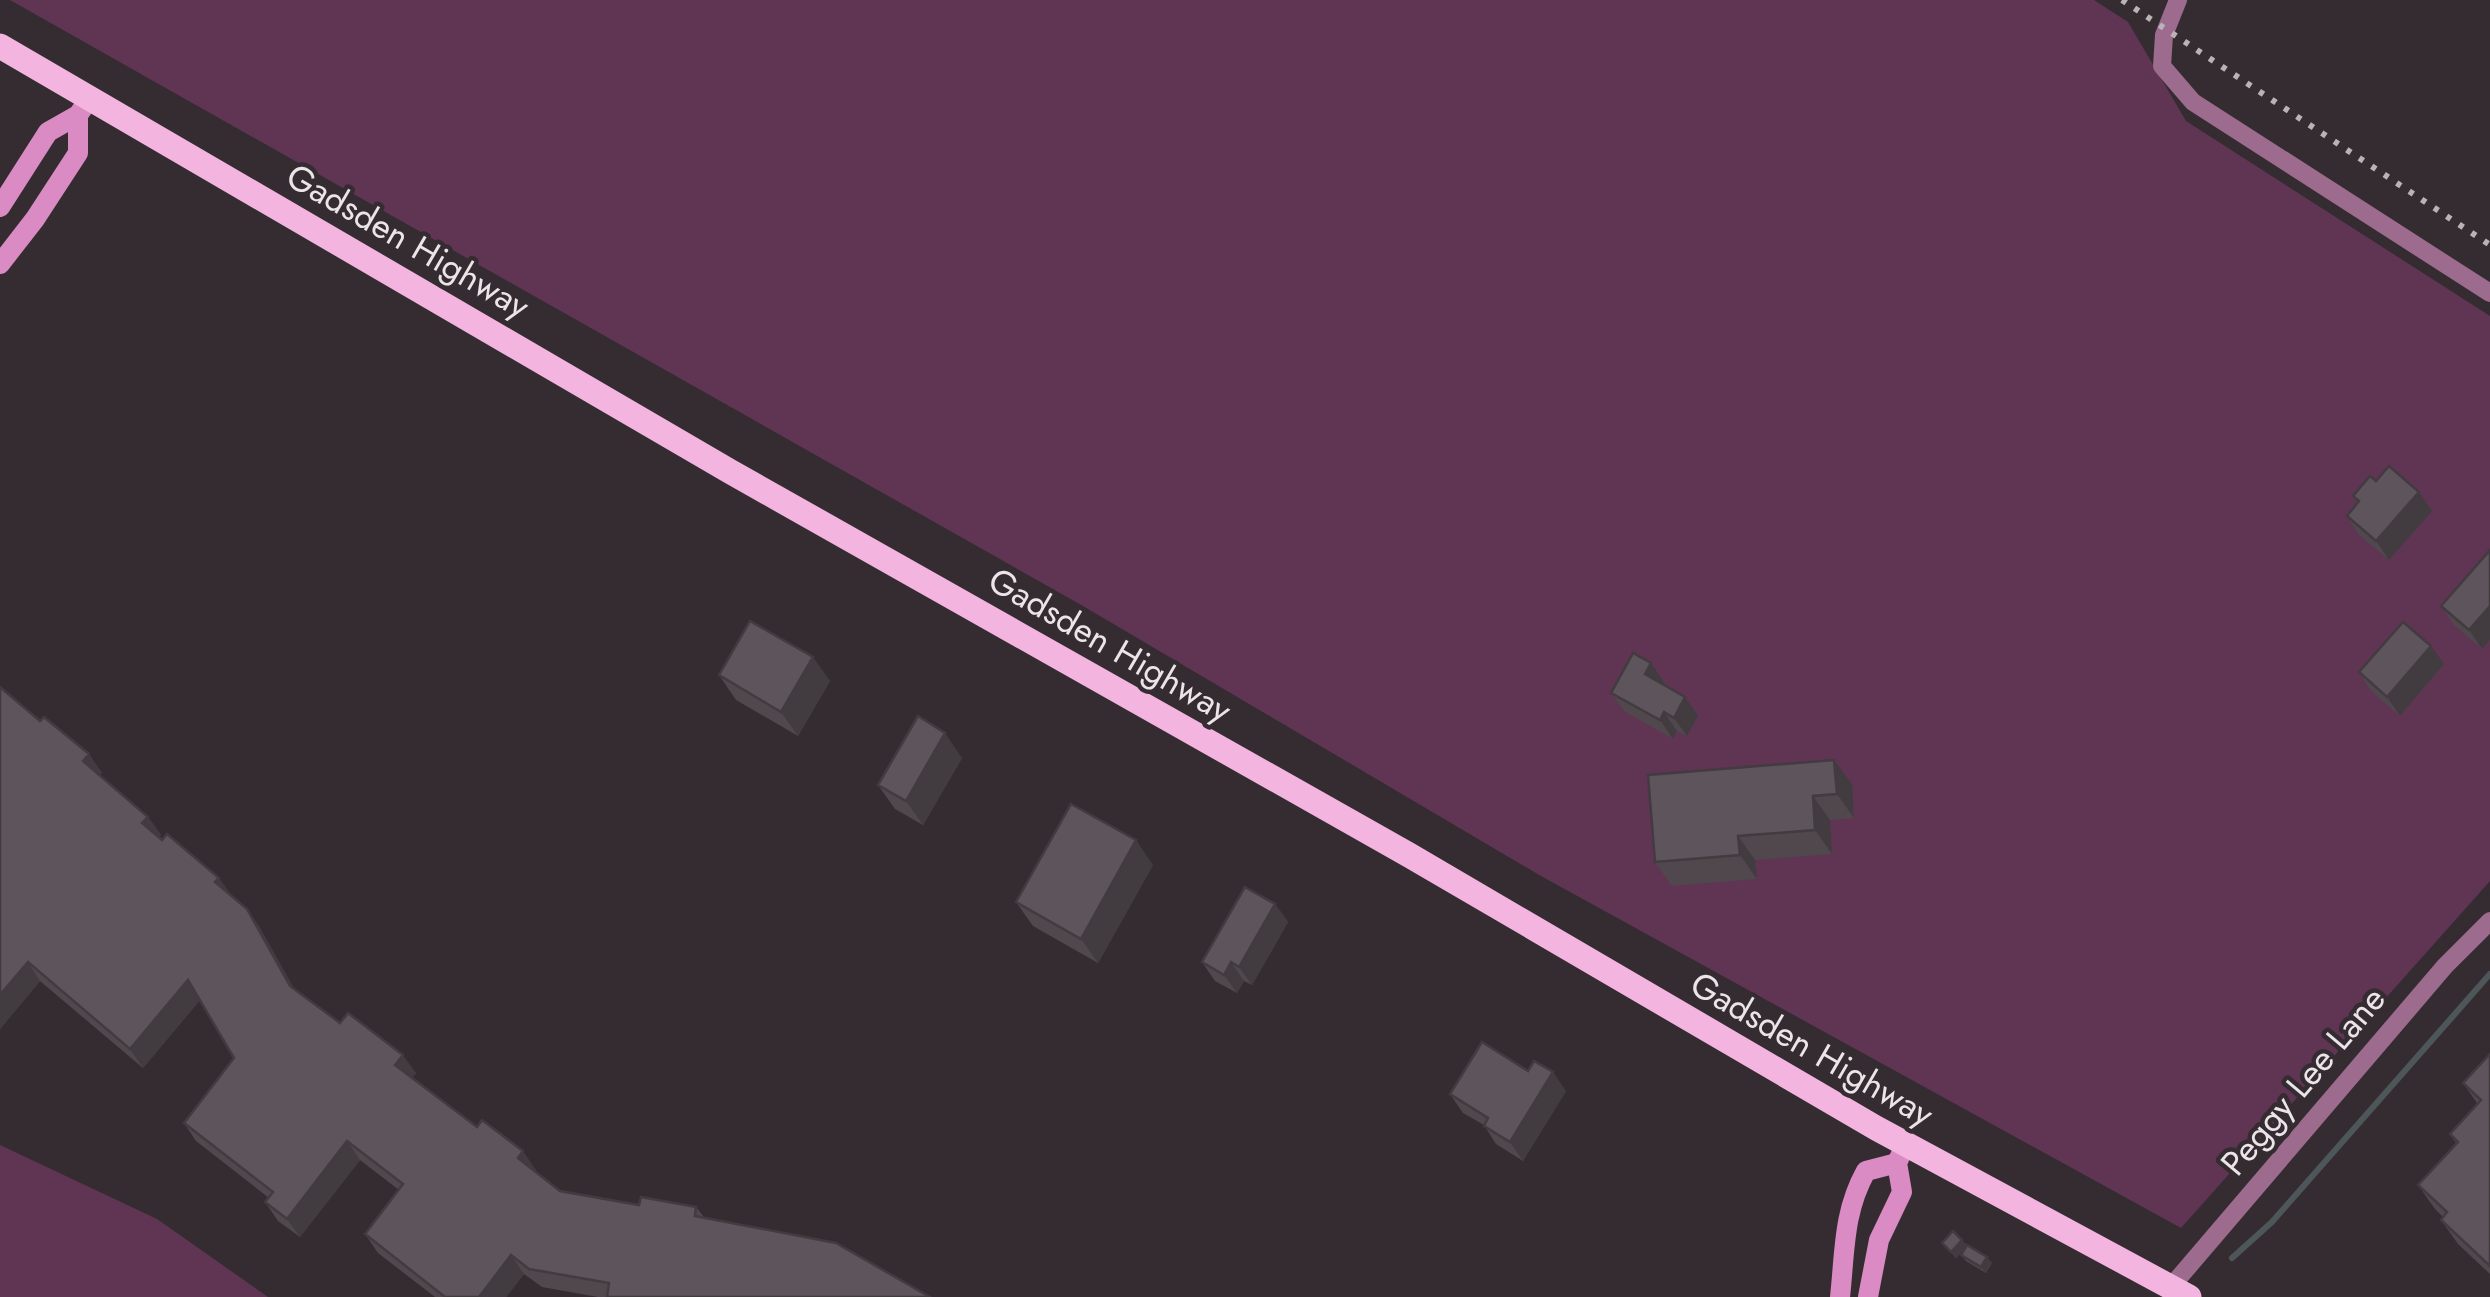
<svg xmlns="http://www.w3.org/2000/svg" width="2490" height="1297" font-family="Jost,sans-serif">
<style>
.green{fill:#603453}
.lines{fill:none;stroke-linecap:round;stroke-linejoin:round}
.stream{stroke:#4d575a;stroke-width:6}
.street{stroke:#9d6b8d;stroke-width:18}
.secondary{stroke:#db8bc3;stroke-width:20}
.primary{stroke:#f3b5e0;stroke-width:25}
.rail{stroke:#bab2b7;stroke-width:6;stroke-dasharray:5 10;stroke-linecap:butt}
.wall{fill:#51484e}
.shaded-wall{fill:#423b40}
.building{fill:#5e545b;stroke:#423b40;stroke-width:2.5}
.labels{text-anchor:middle;dominant-baseline:central;stroke-width:9;stroke-linejoin:round;paint-order:stroke}
.street-label{font-size:35px;fill:#ebe4e8;stroke:#352c32}
</style>
<rect width="100%" height="100%" fill="#352c32"/>
<g class="green">
<path d="M10,0H2094L2128,22L2186,121L2490,316V881L2181,1228L1541,876L1083,606Z"/>
<path d="M0,1145L157,1219L268,1297H0Z"/>
</g>
<g class="lines">
<path class="stream" d="M2232,1258L2272,1222L2490,974"/>
<g class="street">
<path d="M2178,0L2164,35L2162,66L2193,102L2490,293"/>
<path d="M2170,1288L2445,966L2490,921"/>
</g>
<g class="secondary">
<path d="M0,207L48,132L78,115L83,108"/>
<path d="M0,264L35,219L78,153V115"/>
<path d="M1840,1297C1845,1252 1843,1212 1866,1171L1897,1163"/>
<path d="M1868,1297L1879,1240L1902,1192L1897,1163L1902,1152"/>
</g>
<path class="primary" d="M0,46L731,472L1409,855L1876,1128L2189,1297"/>
<path class="rail" d="M2122,0L2490,245"/>
</g>
<g class="wall">
<path d="M2376,481L2419,492L2432,511L2389,560L2359,535L2347,516L2358,502L2353,496Z"/>
<path d="M2490,550V640L2482,649L2454,625L2441,606Z"/>
<path d="M1651,663L1664,682L1662,684L1685,697L1698,716L1687,736L1677,731L1673,739L1624,711L1611,693Z"/>
<path d="M2444,664L2400,716L2371,691L2359,672Z"/>
<path d="M719,675L830,681L798,736L736,700Z"/>
<path d="M40,721L89,754L102,773L99,775L148,817L161,835L159,838L247,909L260,928L294,989L340,1023L416,1073L412,1078L477,1127L536,1170L535,1171L560,1191L639,1205L696,1207L704,1217L930,1297H598L542,1287L524,1274L506,1297H435L378,1253L365,1234L399,1190L360,1160L300,1237L278,1221L265,1202L269,1198L196,1141L184,1123L234,1058L200,1000L143,1068L40,981L0,1029Z"/>
<path d="M962,758L923,825L895,809L878,785Z"/>
<path d="M1648,775L1852,784L1854,818L1830,820L1832,854L1755,860L1757,879L1672,886L1655,862Z"/>
<path d="M1153,865L1098,963L1033,926L1016,902Z"/>
<path d="M1275,904L1288,922L1252,985L1244,981L1237,993L1215,981L1202,962Z"/>
<path d="M2490,1054V1274L2458,1244L2441,1220L2443,1217L2435,1209L2418,1185L2456,1143L2450,1134L2477,1103L2463,1083Z"/>
<path d="M1528,1071L1566,1091L1523,1161L1496,1144L1484,1125L1463,1113L1450,1094Z"/>
<path d="M1962,1240L1967,1246L1992,1263L1986,1273L1966,1261L1961,1255L1966,1247L1956,1258L1942,1243Z"/>
</g>
<g class="shaded-wall">
<path d="M2419,492L2432,511L2389,560L2376,541Z"/>
<path d="M2490,606V640L2482,649L2469,630Z"/>
<path d="M2431,646L2444,664L2400,716L2387,697Z"/>
<path d="M813,657L830,681L798,736L781,712Z"/>
<path d="M1651,663L1664,682L1658,693L1645,674Z"/>
<path d="M1685,697L1698,716L1687,736L1674,718Z"/>
<path d="M1664,712L1677,731L1673,739L1660,720Z"/>
<path d="M945,733L962,758L923,825L906,801Z"/>
<path d="M89,754L102,773L96,780L83,761Z"/>
<path d="M1834,760L1852,784L1854,818L1837,794Z"/>
<path d="M1813,796L1830,820L1832,854L1815,830Z"/>
<path d="M148,817L161,835L155,842L142,823Z"/>
<path d="M1738,836L1755,860L1757,879L1740,855Z"/>
<path d="M1136,840L1153,865L1098,963L1081,939Z"/>
<path d="M219,878L232,896L215,882Z"/>
<path d="M1275,904L1288,922L1252,985L1239,967Z"/>
<path d="M247,909L260,928L303,1004L290,986Z"/>
<path d="M28,962L40,981L0,1029V995Z"/>
<path d="M1231,962L1244,981L1237,993L1224,975Z"/>
<path d="M188,980L201,999L143,1068L130,1049Z"/>
<path d="M403,1055L416,1073L408,1083L395,1065Z"/>
<path d="M1553,1072L1566,1091L1523,1161L1510,1142Z"/>
<path d="M347,1141L360,1160L300,1237L287,1219Z"/>
<path d="M523,1151L536,1170L531,1177L518,1158Z"/>
<path d="M1962,1240L1967,1246L1956,1258L1951,1252Z"/>
<path d="M511,1255L524,1274L506,1297H479Z"/>
<path d="M1987,1257L1992,1263L1986,1273L1981,1267Z"/>
</g>
<g class="building">
<path d="M2389,466L2419,492L2376,541L2347,516L2359,501L2353,496L2370,476L2376,481Z"/>
<path d="M2490,550V606L2469,630L2441,606Z"/>
<path d="M750,621L813,657L781,712L719,675Z"/>
<path d="M2403,622L2431,646L2387,697L2359,672Z"/>
<path d="M1633,653L1651,663L1645,674L1685,697L1674,718L1664,712L1660,720L1611,693Z"/>
<path d="M0,687L40,721L44,717L89,754L83,761L148,817L142,823L162,840L167,834L219,878L215,882L247,909L290,986L340,1023L348,1013L403,1055L395,1065L477,1127L482,1120L523,1151L518,1158L560,1191L639,1205L641,1197L696,1207L695,1216L836,1243L930,1297H607L609,1283L529,1269L511,1255L479,1297H445L365,1234L403,1184L347,1141L287,1219L265,1202L273,1192L184,1123L234,1058L188,980L130,1049L28,962L0,995Z"/>
<path d="M918,716L945,733L906,801L878,785Z"/>
<path d="M1834,760L1837,794L1813,796L1815,830L1738,836L1740,855L1655,862L1648,775Z"/>
<path d="M1071,804L1136,840L1081,939L1016,902Z"/>
<path d="M1245,887L1275,904L1239,967L1231,962L1224,975L1202,962Z"/>
<path d="M1482,1042L1528,1071L1534,1061L1553,1072L1510,1142L1484,1126L1488,1118L1450,1094Z"/>
<path d="M2490,1054V1266L2441,1220L2447,1212L2418,1185L2458,1142L2450,1134L2481,1100L2463,1083Z"/>
<path d="M1953,1231L1962,1240L1951,1252L1942,1243Z"/>
<path d="M1967,1245L1987,1257L1981,1267L1961,1255Z"/>
</g>
<g class="labels">
<g class="street-label">
<text transform="translate(408 241) rotate(30)">Gadsden Highway</text>
<text transform="translate(1110 645) rotate(30)">Gadsden Highway</text>
<text transform="translate(1812 1049) rotate(30)">Gadsden Highway</text>
<text transform="translate(2303 1081) rotate(-50)">Peggy Lee Lane</text>
</g>
</g>
</svg>
